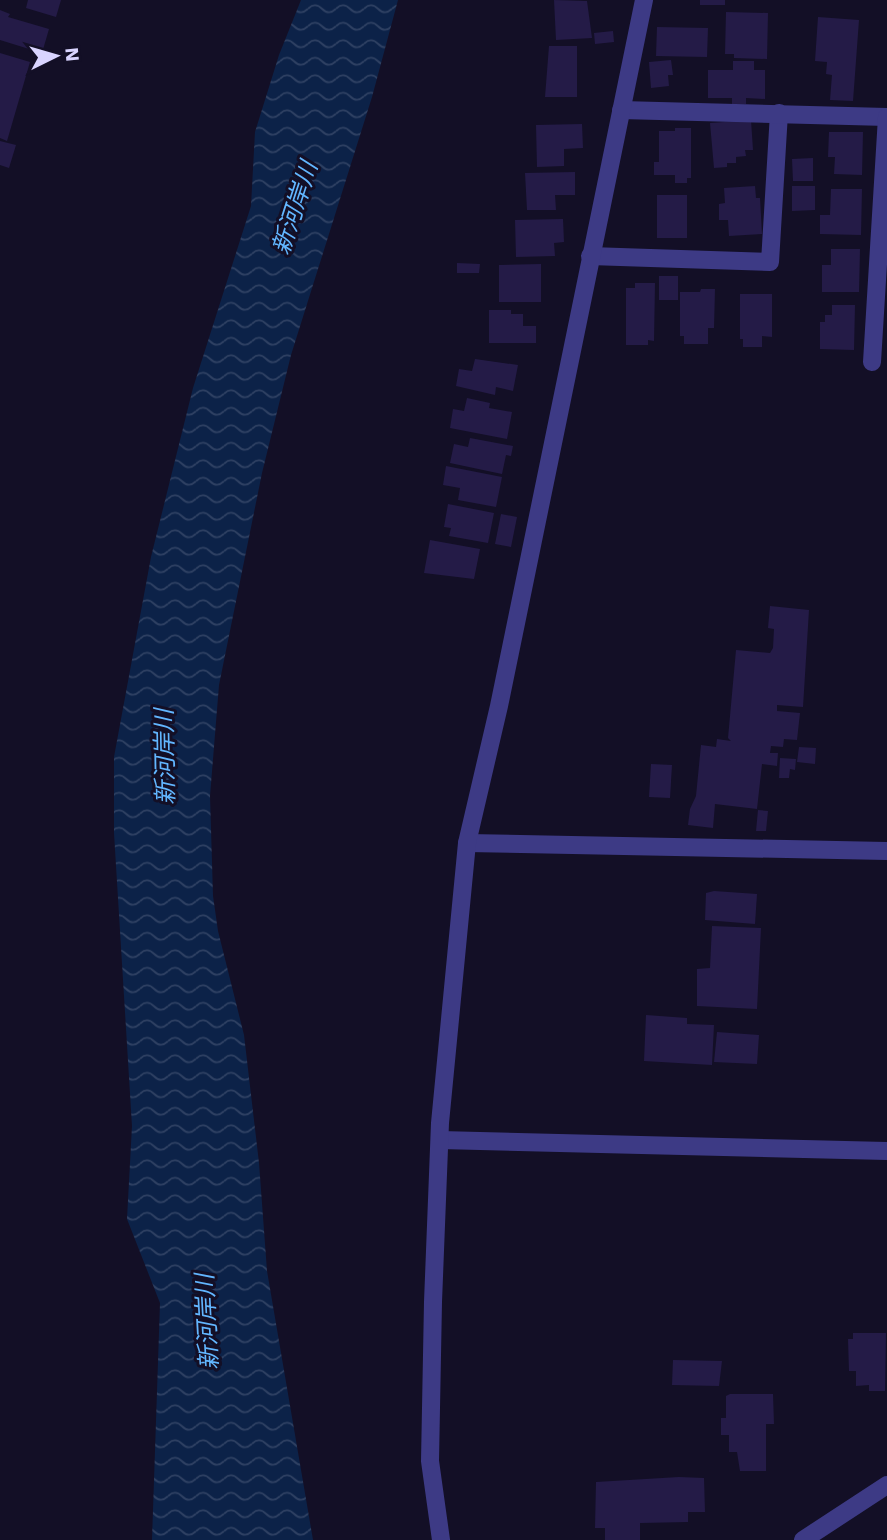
<svg xmlns="http://www.w3.org/2000/svg" width="887" height="1540" font-family="'Work Sans','Noto Sans JP',sans-serif">
<style>
.water{fill:url(#water-waves)}
.building{fill:#241b47}
.lines{fill:none;stroke-linecap:round;stroke-linejoin:round}
.service{stroke:#3d3a85;stroke-width:18}
.minor{stroke:#3d3a85;stroke-width:18}
.labels{text-anchor:middle;dominant-baseline:central;stroke-width:6;stroke-linejoin:round;paint-order:stroke}
.water-label{font-size:24px;font-style:italic;fill:#62b6ff;stroke:#130f26}
</style>
<defs>
<pattern id="water-waves" width="16" height="10" patternUnits="userSpaceOnUse" patternTransform="scale(1.75)"><rect width="16" height="10" fill="#0c2248"/><path d="M0 5q4-4 8 0t8 0" fill="none" stroke="#2f4163"/></pattern>
</defs>
<rect width="100%" height="100%" fill="#130f26"/>
<path class="water" d="M301,0H398L372,97L291,355L262,473L219,685L210,796L213,896L218,931L244,1035L259,1163L267,1271L313,1540H152L160,1303L127,1219L132,1126L114,833V757L151,557L193,388L251,206L255,132L279,55Z"/>
<g class="building">
<path d="M28,0H61L56,17L26,8Z"/>
<path d="M554,0L587,1L592,38L556,40Z"/>
<rect x="700" y="0" width="25" height="5"/>
<path d="M0,10L10,14L8,17L49,29L42,53L0,40Z"/>
<path d="M726,12L768,13L767,59L734,58V54H725Z"/>
<path d="M818,17L859,20L853,101L830,100L832,75L826,74L827,62L815,61Z"/>
<path d="M657,27L708,28L707,57L656,56Z"/>
<path d="M613,31L614,42L595,44L594,33Z"/>
<path d="M549,46H577V97H545Z"/>
<path d="M0,53L30,62L7,141L0,138Z"/>
<path d="M671,60L673,75H668L669,86L651,88L649,62Z"/>
<path d="M733,61H754V70H765V99L746,98V104H732V98H708V70H733Z"/>
<path d="M751,120L753,150H745L746,156L736,157V163H727V167L714,168L710,123Z"/>
<path d="M582,124L583,148L564,149V166L537,167L536,125Z"/>
<path d="M675,128H691V178H687V183H675V175H654V162H659V131H675Z"/>
<path d="M829,132H863L862,175L834,174L835,157H828Z"/>
<path d="M0,141L16,145L9,168L0,165Z"/>
<path d="M813,158V181H793L792,159Z"/>
<path d="M575,172V195H555L556,210H527L525,173Z"/>
<path d="M755,186L756,198H760L762,234L729,236L728,220H719V204L725,203L724,188Z"/>
<path d="M792,186H815V210L792,211Z"/>
<path d="M831,189H862L861,235L820,234V215H830Z"/>
<rect x="657" y="195" width="30" height="43"/>
<path d="M563,219L564,242L554,243L555,256L516,257L515,220Z"/>
<path d="M831,249H860L859,292H822V265H831Z"/>
<path d="M457,263L480,264L479,273H457Z"/>
<path d="M541,264V302H499V265Z"/>
<rect x="659" y="276" width="19" height="24"/>
<path d="M635,283H655L654,341L648,340V345H626V288H635Z"/>
<path d="M701,289H715L714,328H708V344H684V336H680V292H700Z"/>
<path d="M740,294H772V337L762,336V347H743V339H740Z"/>
<path d="M832,305H855L854,350L820,349V322H825V315H832Z"/>
<path d="M489,310H511V314H523V326H536V343H489Z"/>
<path d="M475,359L518,365L513,391L496,387L495,395L456,386L459,369L472,371Z"/>
<path d="M467,398L490,403L489,408L512,412L507,439L450,428L453,409L464,411Z"/>
<path d="M470,438L513,446L511,456L506,455L502,474L450,463L454,444L468,447Z"/>
<path d="M446,466L502,477L496,507L458,500L460,488L443,485Z"/>
<path d="M448,504L494,513L488,543L449,536L451,528L444,527Z"/>
<path d="M501,514L517,517L511,547L495,544Z"/>
<path d="M430,540L480,549L474,579L424,573Z"/>
<path d="M770,606L809,610L803,707L777,705V711L800,713L797,740L784,739L783,747L771,746L770,753H778L777,766L762,764L757,809L715,804L713,828L688,825L690,809L696,796L701,745L716,747L717,739L731,741L728,738L736,650L770,653L773,648L774,629L768,628Z"/>
<path d="M799,747L816,748L815,764L797,762Z"/>
<path d="M780,758L796,759L795,770L790,769L789,778H779Z"/>
<path d="M651,764L672,765L670,798L649,797Z"/>
<path d="M758,810L768,811L766,831H756Z"/>
<path d="M714,891L757,894L755,924L705,920L706,893Z"/>
<path d="M712,926L761,928L757,1009L697,1006V969L710,968Z"/>
<path d="M646,1015L687,1018V1024L714,1025L712,1065L644,1061Z"/>
<path d="M717,1032L759,1035L757,1064L714,1062Z"/>
<path d="M853,1333H886L885,1391H869V1385L856,1386V1371H849L848,1339H853Z"/>
<path d="M673,1360L722,1361L719,1386L672,1385Z"/>
<path d="M730,1394H773L774,1424H766V1471H740L737,1452H729V1435H721V1418H726V1396Z"/>
<path d="M679,1477L704,1478L705,1512H688V1522L640,1523V1540H605V1528H595L596,1482Z"/>
</g>
<g class="lines">
<path class="service" d="M590,256L770,262L779,113"/>
<g class="minor">
<path d="M621,110L887,117"/>
<path d="M872,362L887,117"/>
<path d="M467,843L887,851"/>
<path d="M440,1140L887,1151"/>
<path d="M441,1540L430,1461L433,1302L440,1123L467,843L499,706L644,0"/>
<path d="M803,1540L887,1485"/>
</g>
</g>
<g class="labels">
<g class="water-label">
<text transform="translate(295 208) rotate(-72)">新河岸川</text>
<text transform="translate(165 757) rotate(-91)">新河岸川</text>
<text transform="translate(207 1322) rotate(-93)">新河岸川</text>
</g>
</g>
<g transform="translate(56 56) rotate(85)" stroke="#130f26" stroke-width="5" paint-order="stroke">
<path d="M0-5L12 26L0 18L-12 26Z" fill="#d9d4ff"/>
<text y="-10" font-size="19" font-weight="bold" text-anchor="middle" fill="#d9d4ff">N</text>
</g>
</svg>
